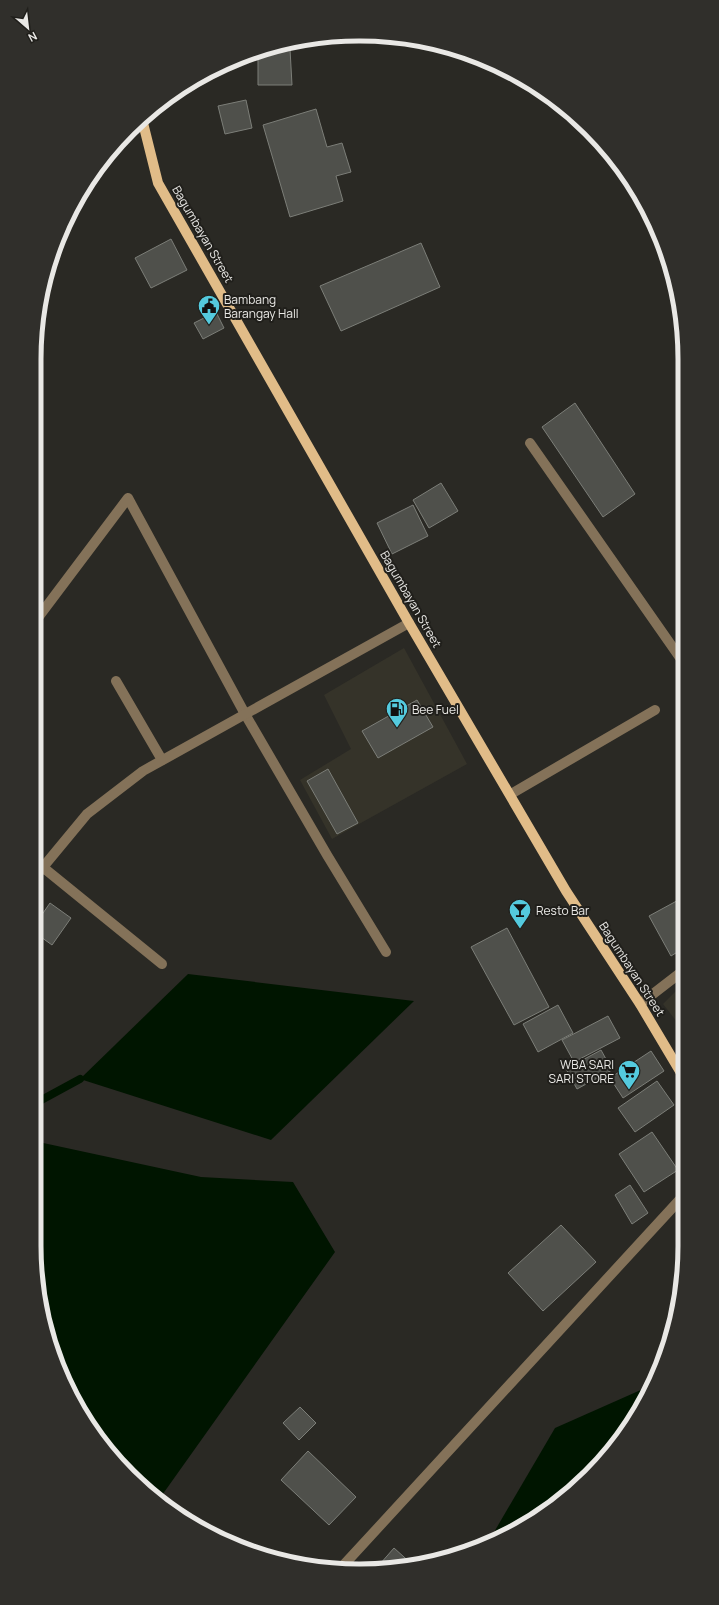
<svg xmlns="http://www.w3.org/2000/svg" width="719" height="1605" font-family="Manrope,sans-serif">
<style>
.built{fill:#353329}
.water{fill:#001500}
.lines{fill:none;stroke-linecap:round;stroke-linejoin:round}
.stream{stroke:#001500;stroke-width:8}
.building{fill:#4f504b;stroke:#7c7e78}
.minor{stroke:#847259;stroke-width:10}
.major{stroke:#e1bc88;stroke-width:10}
.labels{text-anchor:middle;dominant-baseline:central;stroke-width:4;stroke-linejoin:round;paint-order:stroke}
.street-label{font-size:12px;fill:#e9e8e5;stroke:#201f1b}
.poi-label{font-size:12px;fill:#e9e8e5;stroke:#201f1b;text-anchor:start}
.rim{fill:none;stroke:#e9e8e5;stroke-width:5}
</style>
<rect width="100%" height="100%" fill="#2a2924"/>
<g class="built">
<path d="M404,648L467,764L332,839L300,780L351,749L324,695Z"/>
<path d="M684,983V1031L663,1004Z"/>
</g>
<g class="water">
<path d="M188,974L414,1001L271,1140L80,1079Z"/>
<path d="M34,1141L201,1177L293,1182L335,1252L160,1498L115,1460L77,1408L51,1350L34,1245Z"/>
<path d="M652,1385L642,1408L604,1460L522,1528L490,1539L555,1428Z"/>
</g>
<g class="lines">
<path class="stream" d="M34,1104L80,1079"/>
</g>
<g class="building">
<path d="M264,49H290L292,85H258V52Z"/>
<path d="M246,100L252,128L225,134L218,106Z"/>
<path d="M316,109L327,147L342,143L351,172L336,176L343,201L290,217L263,125Z"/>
<path d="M171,239L187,270L151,288L135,258Z"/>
<path d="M421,243L440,287L341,331L320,286Z"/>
<path d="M216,312L224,328L203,339L194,323Z"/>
<path d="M575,403L635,494L603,517L542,427Z"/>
<path d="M441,483L458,511L429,528L413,500Z"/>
<path d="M413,505L428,536L392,554L377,523Z"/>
<path d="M417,700L433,727L378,758L362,731Z"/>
<path d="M328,769L358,823L337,834L307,781Z"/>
<path d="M684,897V948L671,956L649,916Z"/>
<path d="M50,903L71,918L52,945L34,932V926Z"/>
<path d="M507,928L549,1007L514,1025L471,947Z"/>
<path d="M558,1005L573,1033L538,1052L523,1024Z"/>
<path d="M608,1016L620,1038L574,1062L562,1040Z"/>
<path d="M601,1050L612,1070L577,1089L566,1069Z"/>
<path d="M651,1051L664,1071L623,1098L610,1078Z"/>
<path d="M657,1081L674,1105L635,1132L618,1108Z"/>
<path d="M652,1132L678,1170L644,1192L619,1154Z"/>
<path d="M630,1185L648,1213L632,1224L615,1195Z"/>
<path d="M561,1225L596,1262L543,1311L508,1273Z"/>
<path d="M300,1407L316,1423L299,1440L283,1423Z"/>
<path d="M308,1451L356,1497L329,1525L281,1480Z"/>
<path d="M394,1548L414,1566L385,1568L380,1564Z"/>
</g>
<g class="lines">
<g class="minor">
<path d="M530,443L683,662"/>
<path d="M34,623L128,498L245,714L327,855L386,952"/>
<path d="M116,681L162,760"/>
<path d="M511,794L655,710"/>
<path d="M34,860L162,964"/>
<path d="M34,878L87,814L143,771L409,623"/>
<path d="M640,1004L684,970"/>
<path d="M340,1569L685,1194"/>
</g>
<path class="major" d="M142,119L158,183L409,623L566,891L640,1004L684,1078"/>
</g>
<defs>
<g id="civic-pin" transform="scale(1.15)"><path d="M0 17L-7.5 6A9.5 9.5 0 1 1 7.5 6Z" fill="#54cade" stroke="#201f1b"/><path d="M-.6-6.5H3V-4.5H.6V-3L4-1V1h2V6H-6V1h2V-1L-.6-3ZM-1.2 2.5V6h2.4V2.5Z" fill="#111"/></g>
<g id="fuel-pin" transform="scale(1.15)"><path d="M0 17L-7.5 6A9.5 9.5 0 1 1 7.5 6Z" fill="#54cade" stroke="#201f1b"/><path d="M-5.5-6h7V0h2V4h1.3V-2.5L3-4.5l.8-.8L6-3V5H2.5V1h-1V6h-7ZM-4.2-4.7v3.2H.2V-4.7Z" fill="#111"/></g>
<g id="bar-pin" transform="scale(1.15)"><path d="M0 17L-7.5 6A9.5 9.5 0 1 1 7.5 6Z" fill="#54cade" stroke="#201f1b"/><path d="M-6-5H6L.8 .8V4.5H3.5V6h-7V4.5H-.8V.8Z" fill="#111"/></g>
<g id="supermarket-pin" transform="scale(1.15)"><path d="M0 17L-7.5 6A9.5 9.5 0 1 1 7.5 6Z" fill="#54cade" stroke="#201f1b"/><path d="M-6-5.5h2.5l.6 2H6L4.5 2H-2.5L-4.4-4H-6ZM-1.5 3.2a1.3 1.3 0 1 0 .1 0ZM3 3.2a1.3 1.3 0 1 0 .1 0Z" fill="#111"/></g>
</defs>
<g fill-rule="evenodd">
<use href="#civic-pin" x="209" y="306"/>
<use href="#fuel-pin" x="397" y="709"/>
<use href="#bar-pin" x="520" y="910"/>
<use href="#supermarket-pin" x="629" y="1071"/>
</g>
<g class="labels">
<g class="street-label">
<text transform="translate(203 234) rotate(60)">Bagumbayan Street</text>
<text transform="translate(411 599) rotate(60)">Bagumbayan Street</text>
<text transform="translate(632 969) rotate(57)">Bagumbayan Street</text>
</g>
<g class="poi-label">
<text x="224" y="299">Bambang<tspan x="224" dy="14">Barangay Hall</tspan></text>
<text x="412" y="709">Bee Fuel</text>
<text x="536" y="910">Resto Bar</text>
<text x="614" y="1064" text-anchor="end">WBA SARI<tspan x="614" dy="14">SARI STORE</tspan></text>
</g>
</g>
<path d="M0 0H719V1605H0ZM359 41H360A318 318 0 0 1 678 359V1246A318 318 0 0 1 360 1564H359A318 318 0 0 1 41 1246V359A318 318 0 0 1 359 41Z" fill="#302f2b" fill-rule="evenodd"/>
<path class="rim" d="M359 41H360A318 318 0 0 1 678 359V1246A318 318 0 0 1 360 1564H359A318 318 0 0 1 41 1246V359A318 318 0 0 1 359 41Z"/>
<g transform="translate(28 28) rotate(152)" stroke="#201f1b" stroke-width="3" paint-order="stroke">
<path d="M0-3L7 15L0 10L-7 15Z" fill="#e9e8e5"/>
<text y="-6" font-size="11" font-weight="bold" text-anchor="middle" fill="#e9e8e5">N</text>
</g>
</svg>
